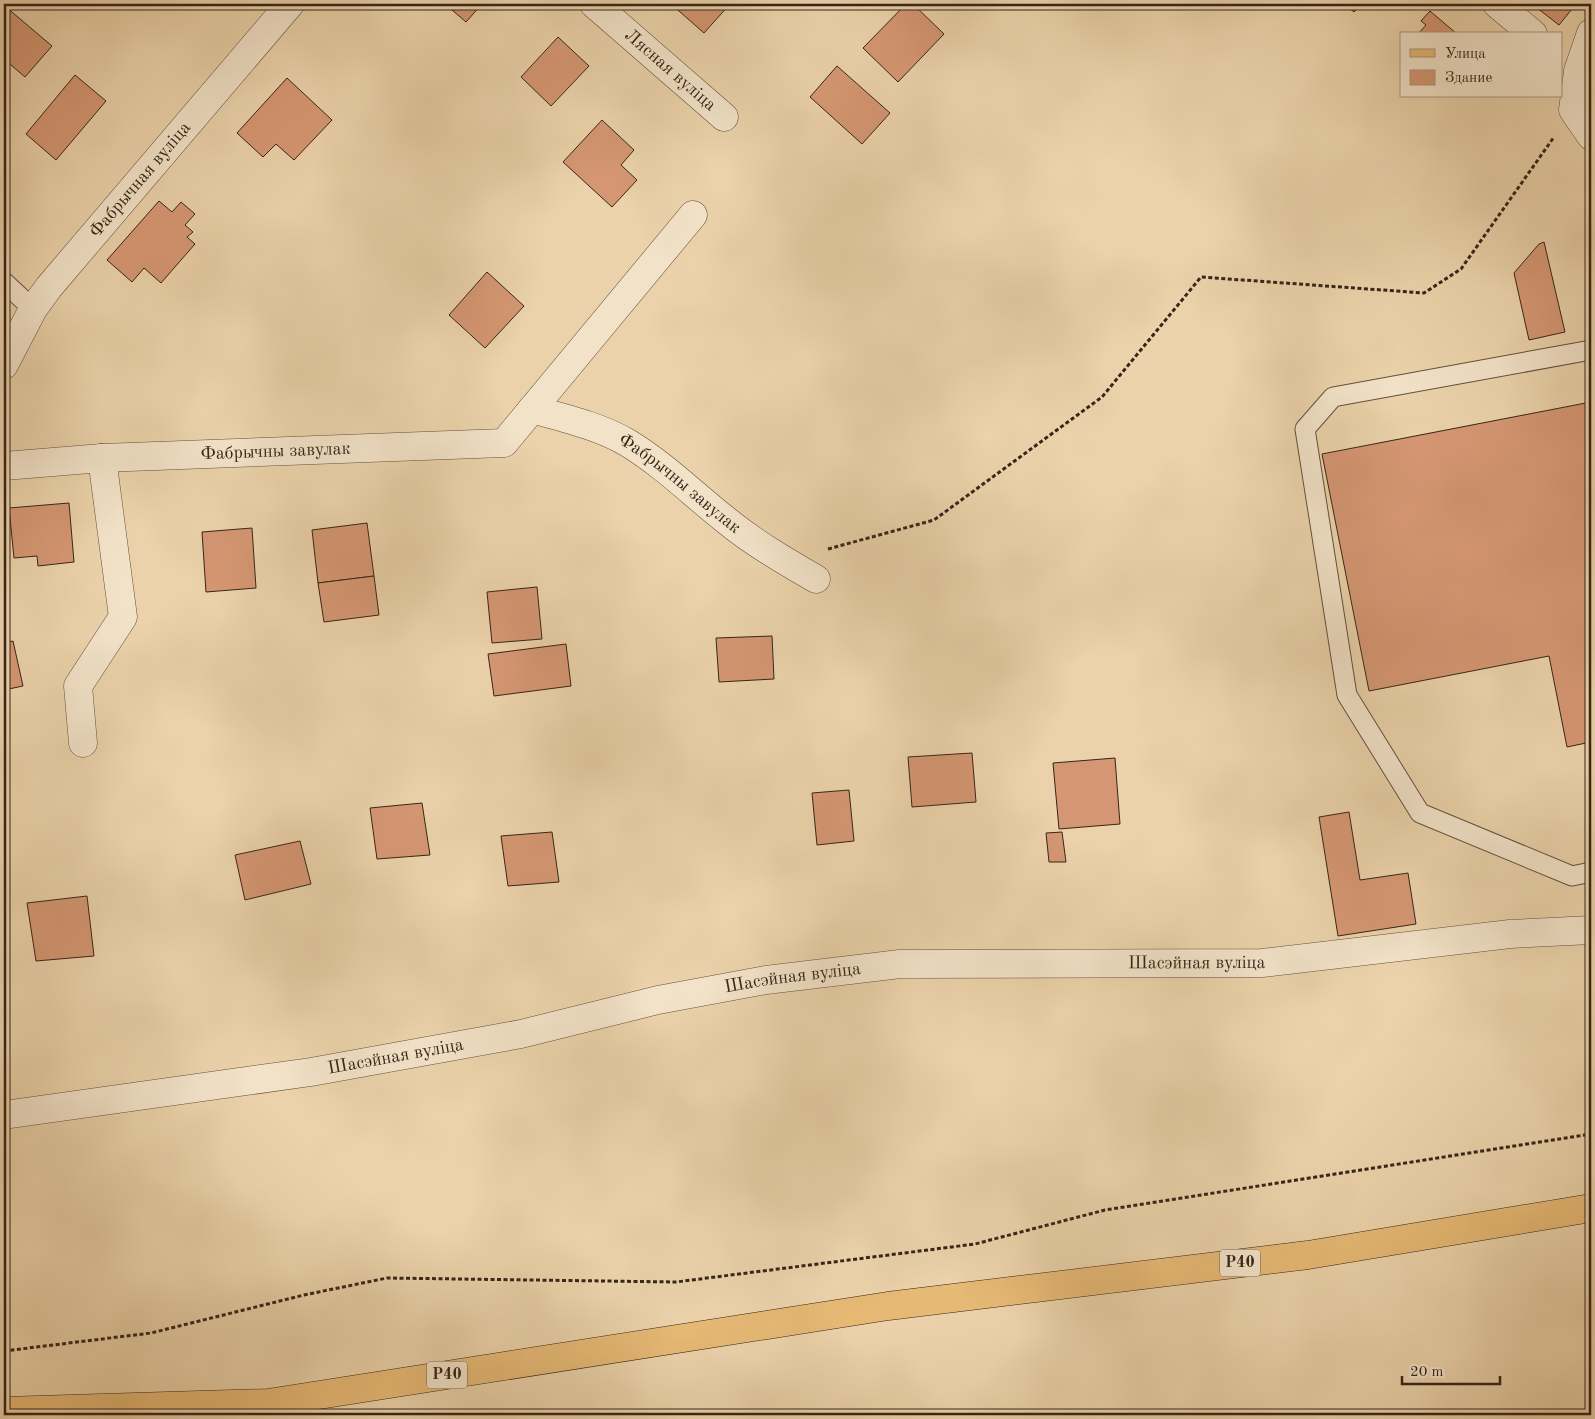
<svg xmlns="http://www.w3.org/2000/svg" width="1595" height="1419" font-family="'Old Standard TT',serif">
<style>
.building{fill:#d59773;stroke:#362518}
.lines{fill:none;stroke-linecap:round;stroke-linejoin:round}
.service-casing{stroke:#63503c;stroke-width:21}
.minor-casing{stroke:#63503c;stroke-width:29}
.primary-casing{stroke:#362518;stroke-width:29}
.path{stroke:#362518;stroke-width:3;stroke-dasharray:4 2.5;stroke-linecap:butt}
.service{stroke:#f2e2c8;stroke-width:19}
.minor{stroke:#f2e2c8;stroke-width:28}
.primary{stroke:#e6b975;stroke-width:28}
.labels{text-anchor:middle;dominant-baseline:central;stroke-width:4.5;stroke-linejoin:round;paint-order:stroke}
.shield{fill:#f2e2c8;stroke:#6e5e4d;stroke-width:1}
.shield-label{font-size:16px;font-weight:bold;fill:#362518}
.street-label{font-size:18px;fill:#362518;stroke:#f2e2c8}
</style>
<rect width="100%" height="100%" fill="#ebd2aa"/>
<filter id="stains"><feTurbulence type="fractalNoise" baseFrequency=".004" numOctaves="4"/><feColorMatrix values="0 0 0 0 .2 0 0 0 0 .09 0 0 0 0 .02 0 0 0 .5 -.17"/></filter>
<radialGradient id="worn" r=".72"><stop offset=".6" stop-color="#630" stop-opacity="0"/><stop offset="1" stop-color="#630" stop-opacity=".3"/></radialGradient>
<g class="building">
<path d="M445,4H482L466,22Z"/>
<path d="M671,4H730L704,33Z"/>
<path d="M906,4H913L944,34L898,82L863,48Z"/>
<path d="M1344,4H1362L1354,12Z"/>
<path d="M1532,4H1576L1559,25Z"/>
<path d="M6,7L52,46L25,77L4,59V10Z"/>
<path d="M1430,11L1457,34H1418L1426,25L1421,21Z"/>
<path d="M558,37L589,66L551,106L521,77Z"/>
<path d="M837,66L890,113L862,144L810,97Z"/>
<path d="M75,75L106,101L56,160L26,134Z"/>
<path d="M287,78L332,120L294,160L276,144L263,157L237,133Z"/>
<path d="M602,120L634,150L621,165L637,180L612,207L563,162Z"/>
<path d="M159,201L172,212L181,202L195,214L185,225L193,232L187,237L195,244L161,283L144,268L132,282L107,260Z"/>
<path d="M1544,242L1565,332L1529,340L1514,273L1539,244Z"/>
<path d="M487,272L524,306L485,348L449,315Z"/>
<path d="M1591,402V742L1567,747L1549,656L1369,691L1322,454Z"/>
<path d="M69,503L74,562L38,566L37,556L14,558L9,508Z"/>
<path d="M367,523L374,576L318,583L312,530Z"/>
<path d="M252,528L256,588L206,592L202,532Z"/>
<path d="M374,576L379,615L324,622L318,583Z"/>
<path d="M537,587L542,639L492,643L487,592Z"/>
<path d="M772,636L774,679L719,682L716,638Z"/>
<path d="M13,641L23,686L4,690V643Z"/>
<path d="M566,644L571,686L494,696L488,654Z"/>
<path d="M972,753L976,802L912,807L908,757Z"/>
<path d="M1115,758L1120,824L1059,829L1053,763Z"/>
<path d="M849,790L854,841L817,845L812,793Z"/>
<path d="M422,803L430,855L377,859L370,808Z"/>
<path d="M1349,812L1360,880L1408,873L1416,924L1338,936L1319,817Z"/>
<path d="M552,832L559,882L508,886L501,836Z"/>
<path d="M1062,832L1066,862H1049L1046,833Z"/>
<path d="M300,841L311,884L245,900L235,855Z"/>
<path d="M87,896L94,956L36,961L27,903Z"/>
</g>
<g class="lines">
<g class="service-casing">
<g id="service">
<path d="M4,282L33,309"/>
<path d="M1591,350L1333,397L1305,429L1347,695L1420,813L1572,876L1591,872"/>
</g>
</g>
<g class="minor-casing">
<g id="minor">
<path id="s1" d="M594,4L724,117"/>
<path d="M1497,4L1533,34"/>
<path d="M1591,33L1578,71L1573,110L1591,136"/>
<path id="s2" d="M4,365L33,309L49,287L290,4"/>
<path id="s3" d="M532,409C564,418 599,426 628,443C664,465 694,495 727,521C754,543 785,561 816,579"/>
<path id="s4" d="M4,466L102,458L504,443L693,215"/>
<path d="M83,743L78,686L123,617L102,458"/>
<path id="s5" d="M4,1115L311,1072L521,1034L658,1000L766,980L900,964L1262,963L1510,934L1591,930"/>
</g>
</g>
<g class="primary-casing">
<path id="primary" d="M4,1411L268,1403L888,1306L1308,1255L1591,1208"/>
</g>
<g class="path">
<path d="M828,549L934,520L1102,397L1201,277L1424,293L1461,269L1554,137"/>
<path d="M4,1351L151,1333L304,1295L387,1278L676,1282L975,1244L1105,1210L1591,1134"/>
</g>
<use href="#service" class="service"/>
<use href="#minor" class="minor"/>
<use href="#primary" class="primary"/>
</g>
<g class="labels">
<g class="shield">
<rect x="1220" y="1249.5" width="40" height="27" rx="4"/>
<rect x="427" y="1361.5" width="40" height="27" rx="4"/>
</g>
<g class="shield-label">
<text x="1240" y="1263">Р40</text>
<text x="447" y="1375">Р40</text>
</g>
<g class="street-label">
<text stroke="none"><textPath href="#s1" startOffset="101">Лясная вуліца</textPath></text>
<text stroke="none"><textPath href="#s2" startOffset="231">Фабрычная вуліца</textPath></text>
<text stroke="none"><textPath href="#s4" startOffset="272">Фабрычны завулак</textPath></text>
<text stroke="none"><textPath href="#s3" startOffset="168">Фабрычны завулак</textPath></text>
<text stroke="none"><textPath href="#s5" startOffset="1206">Шасэйная вуліца</textPath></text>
<text stroke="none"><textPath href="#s5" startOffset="801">Шасэйная вуліца</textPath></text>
<text stroke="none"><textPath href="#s5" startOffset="396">Шасэйная вуліца</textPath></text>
</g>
</g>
<rect width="1595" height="1419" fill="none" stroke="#ebd2aa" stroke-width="20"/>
<rect x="5" y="5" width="1585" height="1409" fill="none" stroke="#362518" stroke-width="2.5"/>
<rect x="10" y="10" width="1575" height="1399" fill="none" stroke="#362518"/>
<rect x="1400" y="32" width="162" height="65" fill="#f2e2c8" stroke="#a79682"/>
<rect x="1410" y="49" width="25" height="8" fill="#e6b975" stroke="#a79682"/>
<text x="1445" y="58" font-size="15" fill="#362518">Улица</text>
<rect x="1410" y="70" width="25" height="15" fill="#d59773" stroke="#a79682"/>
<text x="1445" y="82" font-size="15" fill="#362518">Здание</text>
<path d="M1402 1376v8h98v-8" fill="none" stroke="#362518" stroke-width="2.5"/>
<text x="1410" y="1376" font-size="15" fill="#362518" stroke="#f2e2c8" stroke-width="4" paint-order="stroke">20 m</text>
<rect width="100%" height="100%" filter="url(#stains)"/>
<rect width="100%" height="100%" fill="url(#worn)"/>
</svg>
